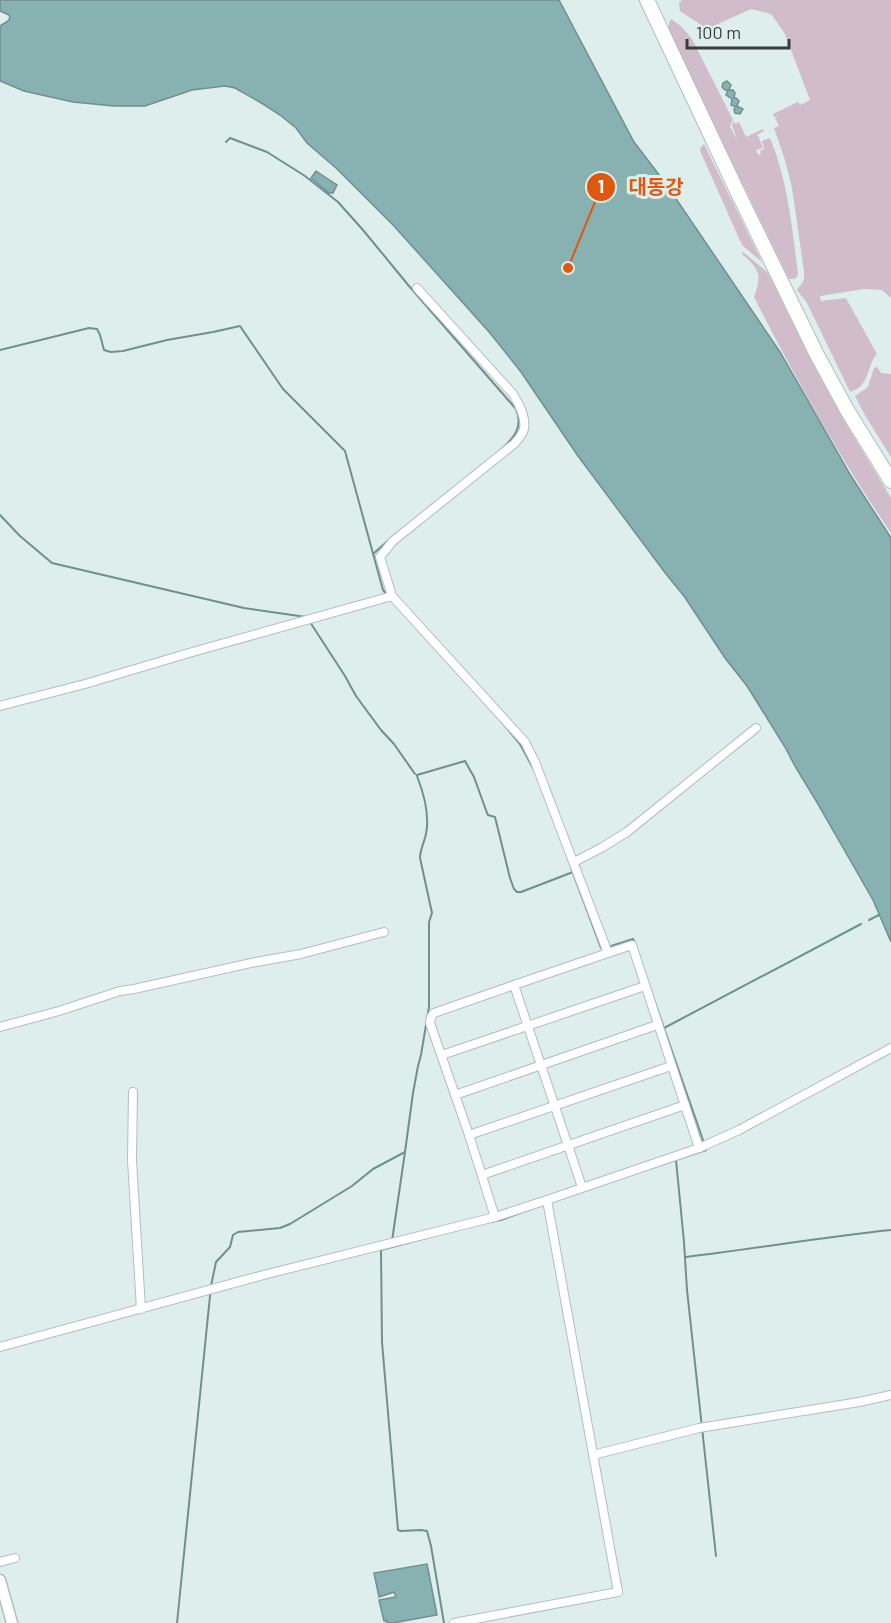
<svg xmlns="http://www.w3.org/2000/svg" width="891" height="1623" font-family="Barlow,'Noto Sans KR',sans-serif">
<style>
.green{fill:#d0bcca}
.water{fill:#88b2b2;stroke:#708f8f;stroke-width:1.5}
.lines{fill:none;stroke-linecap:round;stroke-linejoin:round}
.stream{stroke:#708f8f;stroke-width:2}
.street-casing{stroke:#b0bfbf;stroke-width:10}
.secondary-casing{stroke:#b0bfbf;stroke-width:13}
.highway-casing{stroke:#b0bfbf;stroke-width:16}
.street{stroke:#fff;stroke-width:8}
.secondary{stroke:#fff;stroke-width:10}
.highway{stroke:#fff;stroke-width:14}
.leader{fill:none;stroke:#df580e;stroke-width:2}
.callout-dot{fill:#df580e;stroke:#deeeed;stroke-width:2}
.mark-label{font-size:18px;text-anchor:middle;font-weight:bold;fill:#fff}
.callout-label{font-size:20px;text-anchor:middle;font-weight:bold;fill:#df580e;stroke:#deeeed;stroke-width:6;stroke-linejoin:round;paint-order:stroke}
</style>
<rect width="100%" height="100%" fill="#deeeed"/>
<g class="green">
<path d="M682,0H891V298L882,290L864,289L820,296L821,301L846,298L877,354C869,362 870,374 863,383C860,388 855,390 850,392L807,303L797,290L804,280V271L792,188L785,160L774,128L779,126L775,118L778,116L774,117L773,114L798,102L800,105L810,100L785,34L771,14L751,9L707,29L680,11L679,3Z"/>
<path d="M671,19L682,27L692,39L733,120L730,126L737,140L732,125L734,121L735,124L739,122L746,137L763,129L764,131L755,136L758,135L763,148L756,150L758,155L761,154L760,151L764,149L762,141L769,138L771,140C788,183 792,228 798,273L797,277L794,279H789L668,31L669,23Z"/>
<path d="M704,144L762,262L742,245L701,153L700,148Z"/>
<path d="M743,252L766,271L769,275L814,366L843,419L891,498V533C840,458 795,378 754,297C762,274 760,270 742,254Z"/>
<path d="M877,367L881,373L891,374V457L866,417L855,396L868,387L874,368Z"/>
</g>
<g class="water">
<path d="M0,0H559L634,142L666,184L780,352L851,476L891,538V942L873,900L815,799L796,768L785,747L747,686L725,658L684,596L666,574L578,456L521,372L490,333L394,226L336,168L307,143L296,128L280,115L263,104L235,88L225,86L192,90L145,106H114L73,102L24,91L0,81V26L8,21L10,18L9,15L0,11Z"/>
<path d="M727,81L731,85L729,90H733L735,93L734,98H736L739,101L737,106L743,109L740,114L735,113L734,109L736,107L731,105L732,99L726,95L728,90H725L722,87L723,83Z"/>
<path d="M316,171L337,185L333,193H329L311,178Z"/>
<path d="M427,1564L437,1615L393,1623H387V1621H384L379,1600L396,1597L394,1592L379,1597L374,1573Z"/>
</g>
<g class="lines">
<g class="stream">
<path d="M226,142L230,138L267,152L305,176L338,202L363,230L409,286L516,409C525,429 510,442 496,454"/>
<path d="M0,350L89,328L97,329L100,335L104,350L111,352L123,351L167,340L213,332L240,326L283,389L345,451L383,590L388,596"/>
<path d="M428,508L459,484"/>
<path d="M0,515L20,536L52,563L244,608L306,617"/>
<path d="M373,554L391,538"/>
<path d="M310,622L345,676L356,696L381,730L394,744L415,774"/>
<path d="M500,720L520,744L534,770"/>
<path d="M417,775L465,761L474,777L487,813L488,815L495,817L510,878L514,889L517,892H521L573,872"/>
<path d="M571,868L601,948H603"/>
<path d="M869,920L879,915"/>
<path d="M608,947L633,939L635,943"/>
<path d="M650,988L664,1028"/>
<path d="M704,1143L664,1028L861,924"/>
<path d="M676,1160L684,1242L687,1290L716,1556"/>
<path d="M627,1176L706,1150V1149"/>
<path d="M485,1223L501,1220L528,1210"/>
<path d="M430,1237L381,1250L382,1342L398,1530L401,1531L421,1530L427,1531L431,1546L444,1623"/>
<path d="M392,1241L405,1152"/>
<path d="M686,1257C754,1249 822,1237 891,1230"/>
<path d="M177,1623L211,1286L216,1262L230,1247L233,1235L238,1232L280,1228L290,1224L352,1186L373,1169L405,1152L413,1093L418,1066L421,1055L429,1007V922L432,913L420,858C420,850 424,843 426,834C430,815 424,794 417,776"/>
</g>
<g class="street-casing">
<g id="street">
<path d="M417,288L513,394C519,404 528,420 523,432C521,436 517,441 514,444L393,541L380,557L392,596L525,742L535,762L608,953L632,945L699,1148"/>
<path d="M0,706L85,684L189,653L392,596"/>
<path d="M574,862L601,848L627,832L756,728"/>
<path d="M0,1027L59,1011L120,991L134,989L256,962L301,954L384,932"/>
<path d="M442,1055L645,986"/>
<path d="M133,1092L132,1160L141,1309"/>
<path d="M455,1095L657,1025"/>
<path d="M469,1135L671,1066"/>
<path d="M482,1175L685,1105"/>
<path d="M582,1187L514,985L608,953"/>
<path d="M495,1217L469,1135L430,1023L431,1017L434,1013L514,985"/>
<path d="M0,1347L267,1274L495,1217L547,1200L699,1148L739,1130L891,1048"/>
<path d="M593,1455L699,1428L859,1402L891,1395"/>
<path d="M0,1562L15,1558"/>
<path d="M454,1623L618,1592L547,1200"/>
</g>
</g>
<g class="secondary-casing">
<path id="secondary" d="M0,1580L12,1623"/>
</g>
<g class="highway-casing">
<path id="highway" d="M647,0L737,191L816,353L847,410L891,481"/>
</g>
<use href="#street" class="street"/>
<use href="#secondary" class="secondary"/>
<use href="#highway" class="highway"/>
</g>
<path class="leader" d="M568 268L601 187"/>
<g class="callout-dot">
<circle cx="568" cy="268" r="6"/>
<circle cx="601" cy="187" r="15"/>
</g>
<g class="mark-label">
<text x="601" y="193">1</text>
</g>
<g class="callout-label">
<text x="656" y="194">대동강</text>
</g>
<path d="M687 39v9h102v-9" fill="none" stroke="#373e3d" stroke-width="3"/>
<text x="696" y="39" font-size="18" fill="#373e3d" stroke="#deeeed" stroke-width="4.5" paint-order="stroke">100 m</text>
</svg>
